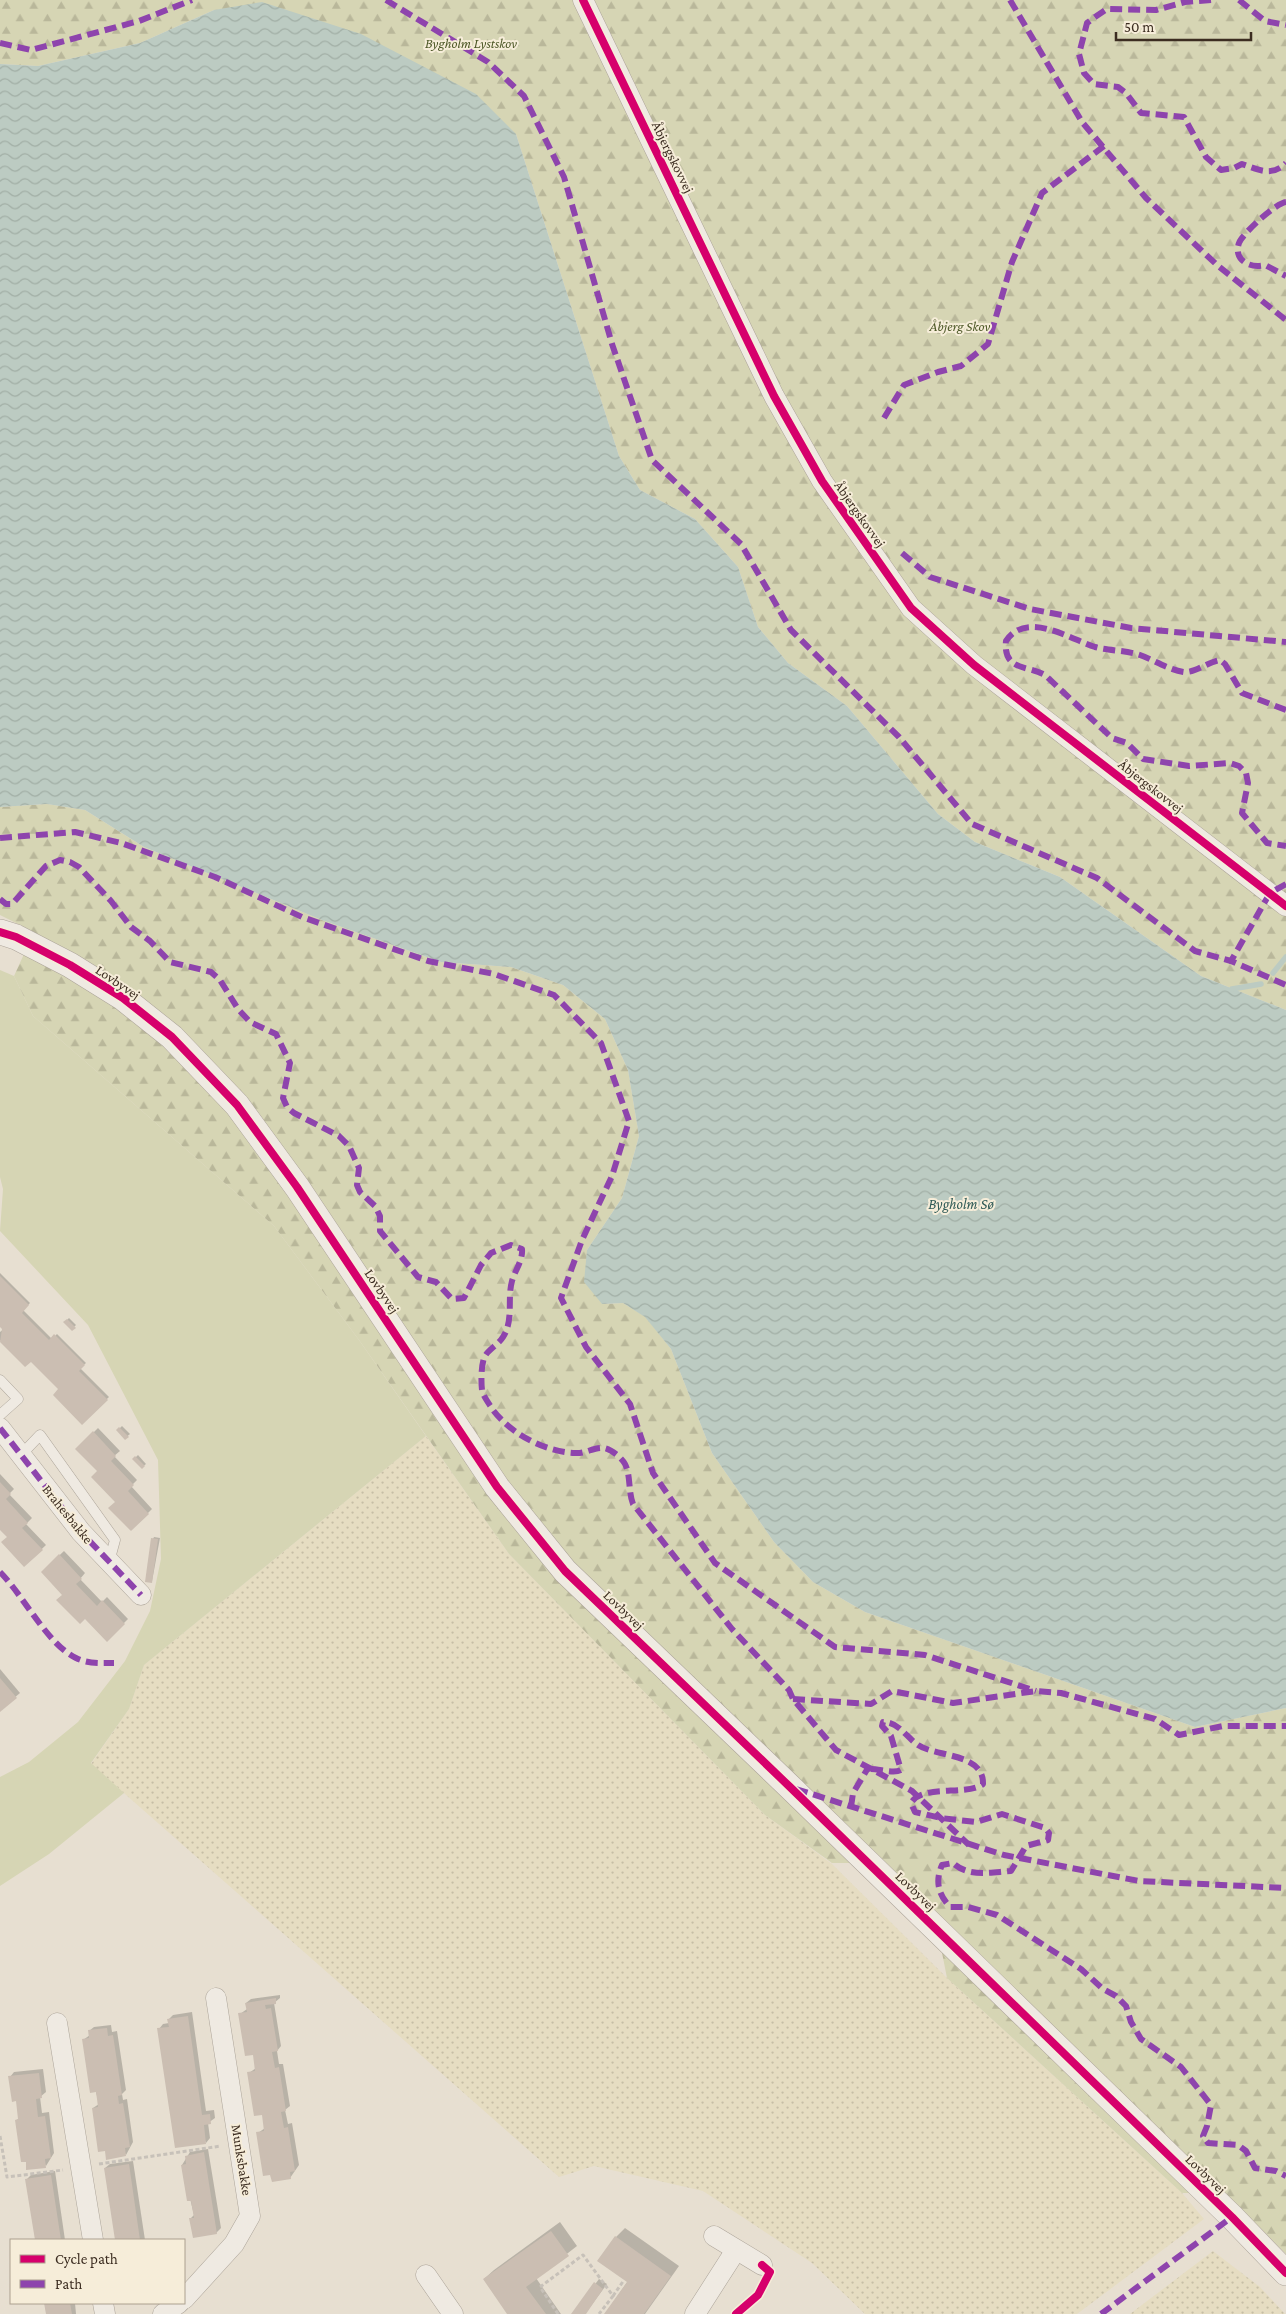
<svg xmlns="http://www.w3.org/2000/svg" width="1286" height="2314" font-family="'Crimson Pro',serif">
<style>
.farmland{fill:url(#farmland-dots)}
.green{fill:#d6d5b4}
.forest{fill:url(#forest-firs)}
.water{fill:url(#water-waves)}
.shadow{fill:#0003}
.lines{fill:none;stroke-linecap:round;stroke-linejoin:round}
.stream{stroke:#bccbc2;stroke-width:5.5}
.building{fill:#cbbeb2}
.service-casing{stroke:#aca499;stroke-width:11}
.minor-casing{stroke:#aca499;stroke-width:21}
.tertiary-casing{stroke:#aca499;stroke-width:26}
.path{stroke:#c7c1b9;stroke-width:3;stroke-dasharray:4 2.5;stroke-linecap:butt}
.service{stroke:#efeae2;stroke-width:10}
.minor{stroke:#efeae2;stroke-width:20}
.tertiary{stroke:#efeae2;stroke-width:25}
.quiet{stroke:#8e44ad;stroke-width:6;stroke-dasharray:12 6;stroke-linecap:butt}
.cycleway-casing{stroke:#f6edd9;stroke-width:11}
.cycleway{stroke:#d6006c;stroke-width:8}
.labels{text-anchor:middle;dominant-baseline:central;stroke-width:4;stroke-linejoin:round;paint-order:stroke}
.park-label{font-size:14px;font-style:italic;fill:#4d5827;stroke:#f6edd9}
.street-label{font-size:14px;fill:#3c2d21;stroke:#f6edd9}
.water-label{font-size:15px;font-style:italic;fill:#305b57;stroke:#f6edd9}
</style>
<defs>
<pattern id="farmland-dots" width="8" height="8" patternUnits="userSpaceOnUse" patternTransform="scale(1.25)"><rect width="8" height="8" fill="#e6ddc2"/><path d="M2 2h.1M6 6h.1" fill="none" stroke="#c6bea6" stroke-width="1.8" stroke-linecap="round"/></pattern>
<pattern id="forest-firs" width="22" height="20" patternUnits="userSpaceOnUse" patternTransform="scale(1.25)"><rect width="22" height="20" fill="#d6d5b4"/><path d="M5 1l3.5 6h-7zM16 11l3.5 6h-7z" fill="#b9b79a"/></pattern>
<pattern id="water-waves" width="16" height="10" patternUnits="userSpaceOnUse" patternTransform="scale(1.25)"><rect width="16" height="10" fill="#bccbc2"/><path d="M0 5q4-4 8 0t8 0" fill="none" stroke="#a2afa6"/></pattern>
</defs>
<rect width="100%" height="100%" fill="#e7dfd1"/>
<g class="farmland">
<path d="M426,1436L509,1554L765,1815L832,1864L947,1978L1182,2193L1204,2219L1077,2314H865L812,2263L703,2191L594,2166L559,2177L91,1764L129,1709L144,1665Z"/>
<path d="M1213,2251L1260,2287L1285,2314H1130Z"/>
</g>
<path class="green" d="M0,970L14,976L33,1016L274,1226L359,1340L426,1436L144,1665L129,1709L91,1763L124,1793L49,1854L0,1886V1777L29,1762L78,1722L125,1661L150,1611L161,1559L158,1460L88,1325L0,1231L3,1189L0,1177Z"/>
<g class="forest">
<path d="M0,0H1286V1010L1201,976L1060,877L975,842L938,814L847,706L788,663L758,627L738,567L695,519L640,490L619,456L516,134L214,10L140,43L38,66L0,64Z"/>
<path d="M47,804L85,810L144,847L322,920L441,962L511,967L563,985L605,1019L628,1070L639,1136L622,1198L587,1250L602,1304L623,1303L646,1317L671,1349L712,1453L774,1542L813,1582L865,1612L1195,1727L1286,1708V2254L1225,2193H1182L947,1978L935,1917L881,1863H832L765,1815L509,1554L359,1340L274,1226L33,1016L14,976L34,932L0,915V807Z"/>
</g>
<path class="water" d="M262,2L361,34L476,94L516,134L619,456L640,490L695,519L738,567L758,627L788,663L847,706L938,814L975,842L1060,877L1201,976L1286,1010V1708L1195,1727L865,1612L813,1582L774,1542L712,1453L671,1349L645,1317L623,1303L602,1304L584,1282L587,1250L622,1198L639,1136L628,1070L605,1019L563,985L511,967L441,962L322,920L144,847L85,810L47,804L0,807V64L38,66L140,43L214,10Z"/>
<g class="shadow">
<path d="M0,1273L30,1303L23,1310L52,1339L57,1334L86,1363L80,1368L109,1397L82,1423L60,1389L31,1360L25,1366L0,1340V1332L4,1329L0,1325Z"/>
<path d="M69,1318L76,1325L72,1329L65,1322Z"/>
<path d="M122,1426L130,1434L125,1438L118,1430Z"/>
<path d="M98,1428L120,1451L114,1456L137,1480L131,1486L152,1509L131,1530L98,1471L77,1449Z"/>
<path d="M138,1455L146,1464L142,1467L134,1459Z"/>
<path d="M0,1474L14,1489L9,1494L32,1518L26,1524L46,1545L24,1566L9,1537L0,1528Z"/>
<path d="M154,1537L160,1538L152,1581L153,1539Z"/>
<path d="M64,1551L85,1573L80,1579L102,1602L107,1597L128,1619L107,1640L42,1572Z"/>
<path d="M0,1669L20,1693L0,1710Z"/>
<path d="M280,1995V1998L274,2003L281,2046L277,2051L279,2064H283L290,2106L285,2110L288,2124L292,2123L299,2165L290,2178L258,2133L265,2128L263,2114L249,2073L256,2068L254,2054L240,2014L247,2009L246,2003L251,1999Z"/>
<path d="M192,2012L206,2111L214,2110L215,2118L208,2123L210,2138L206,2143L159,2029L163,2024L169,2023V2019L173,2015Z"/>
<path d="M111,2025L112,2032L117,2031L126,2090L122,2094L123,2100L127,2099L133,2142L126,2155L93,2108L99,2104L83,2040L90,2035L89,2031L94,2027Z"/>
<path d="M43,2069L46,2092L40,2097L42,2113L49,2112L54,2153L46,2166L17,2120L19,2118L17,2100L10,2077L14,2072Z"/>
<path d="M208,2149L221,2228L216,2233L190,2219L194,2215L182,2165L190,2152Z"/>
<path d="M133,2161L145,2240H116L105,2168L110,2164Z"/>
<path d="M55,2171L65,2240H36L27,2179L31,2175Z"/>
<path d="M560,2222L577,2246L536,2278L561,2314H509L484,2279L494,2270Z"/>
<path d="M625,2228L679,2266L645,2314H605L628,2281L616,2237Z"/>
<path d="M599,2279L607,2284L585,2314H573Z"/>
<path d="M45,2303H75L76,2314H47Z"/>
</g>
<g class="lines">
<g class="stream">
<path d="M1273,973L1286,957"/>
<path d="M1232,989L1261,984"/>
</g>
</g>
<g class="building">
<path d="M0,1276L29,1305L22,1313L49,1340L54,1334L85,1365L79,1371L108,1400L82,1425L53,1395L58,1389L31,1362L25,1367L0,1342L2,1329L0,1327Z"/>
<path d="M67,1319L76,1328L72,1331L63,1322Z"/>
<path d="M119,1427L129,1437L125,1440L116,1430Z"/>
<path d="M93,1431L116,1456L111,1461L134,1485L128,1491L149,1514L131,1531L108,1508L115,1502L91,1477L97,1471L75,1449Z"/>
<path d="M135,1456L145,1466L142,1469L132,1459Z"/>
<path d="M0,1482L11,1494L6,1499L28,1523L22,1528L43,1550L24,1567L1,1542L7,1537L0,1530Z"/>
<path d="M151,1538L158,1539L152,1583L145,1582Z"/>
<path d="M59,1554L82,1579L76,1584L97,1606L102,1600L125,1624L107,1642L85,1619L80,1624L56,1600L62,1595L41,1572Z"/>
<path d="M0,1678L17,1698L0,1712Z"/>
<path d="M276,1998V2004L265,2005L266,2009L271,2008L278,2051L272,2052L275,2068L279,2067L286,2111L281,2112L284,2128L288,2127L295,2171L290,2172L291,2179L272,2182L270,2175L263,2176L256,2132L264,2131L262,2115L254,2116L247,2072L255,2071L253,2055L245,2056L238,2013L247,2012L245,2003Z"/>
<path d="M188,2016L202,2115L210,2114L211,2124L204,2125L206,2144L175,2148L157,2028L169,2027L167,2019Z"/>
<path d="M107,2028L108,2036L113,2035L122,2095L118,2096L119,2104L123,2103L130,2147L125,2148L126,2156L106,2160L105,2151L98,2152L92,2108L98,2107L97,2099L96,2092L90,2093L82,2039L89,2038L88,2030Z"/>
<path d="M39,2073L42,2098L36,2099L38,2117L45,2116L51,2158L45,2159L46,2168L26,2170V2162H21L15,2120L18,2119L16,2101L12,2102L8,2076Z"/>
<path d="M204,2152L217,2234L193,2238L189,2218H194L191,2201H187L181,2165L186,2164L185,2156Z"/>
<path d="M129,2164L140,2240H115L104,2168Z"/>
<path d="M51,2175L61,2240H35L25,2179Z"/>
<path d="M551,2231L569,2256L526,2287L546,2314H507L483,2279Z"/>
<path d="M615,2236L671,2276L644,2314H604L627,2282L597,2261Z"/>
<path d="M594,2282L603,2289L586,2314H571Z"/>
<path d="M44,2303H70L72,2314H46Z"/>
</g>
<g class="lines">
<g class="service-casing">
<g id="service">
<path d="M0,1380L18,1399L0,1415"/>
<path d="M21,1455L40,1435L115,1540L109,1562"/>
</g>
</g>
<g class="minor-casing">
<g id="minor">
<path d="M583,0L774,396L822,481L911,608L974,665L1286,906"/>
<path d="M0,1428L81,1532L141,1595"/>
<path d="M57,2023L93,2240"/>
<path d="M714,2236L762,2265"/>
<path d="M426,2275L453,2314"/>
<path d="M184,2299L234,2244L250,2216L216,1998"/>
<path d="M103,2303L105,2314"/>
<path d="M163,2314L179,2303"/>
<path d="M695,2314L736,2250"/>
</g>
</g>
<g class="tertiary-casing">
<path id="tertiary" d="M0,932L16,937L70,965L123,998L172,1037L237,1105L297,1187L497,1487L565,1571L790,1787L1232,2217L1286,2273"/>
</g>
<g class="path">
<path d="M923,571L927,578L930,577"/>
<path d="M0,2136L7,2177L63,2170"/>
<path d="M99,2164L221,2146"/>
<path d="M613,2296L624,2280"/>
<path d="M558,2314L540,2287L583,2255L613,2296L599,2314"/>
</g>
<use href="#service" class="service"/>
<use href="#minor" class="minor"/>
<use href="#tertiary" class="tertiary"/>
<g class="quiet">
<path d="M386,0L488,62L524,96L564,177L612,344L652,460L741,544L791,630L899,737L972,824L1097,878L1195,951L1231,961"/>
<path d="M1010,0L1082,122L1146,198L1217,265L1286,320"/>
<path d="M1211,0L1185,2L1156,10L1107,9L1095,17L1087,23L1079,54L1084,73L1094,84L1118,87L1126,93L1141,113L1184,117L1206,157L1221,170L1234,168L1242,164C1259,170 1272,177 1286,163"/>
<path d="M1239,0L1265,21L1286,25"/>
<path d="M0,43L31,50L139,21L192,0"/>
<path d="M1286,202C1276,203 1243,233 1239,243C1233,260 1250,269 1265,265L1286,276"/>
<path d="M884,418L904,385L938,372L961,366L988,344L1012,262L1042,193L1104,146"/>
<path d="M902,553L930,577L1030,609L1131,628L1286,642"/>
<path d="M1286,710L1242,693L1225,664L1220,660C1208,662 1195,673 1184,672C1169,670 1154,660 1140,655C1125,650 1109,651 1095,647C1070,639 1026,610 1006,641C1003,671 1027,665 1045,675L1112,738L1127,743L1143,759L1189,766L1230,763L1239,766L1246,773L1248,783L1242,813L1267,843L1286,846"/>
<path d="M0,838L75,832L121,843L215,877L302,917L428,961L494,974L554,995L601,1043L629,1121L612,1176L582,1240L561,1298L586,1347L630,1404L653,1473L715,1563L835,1647L925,1655L1036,1691"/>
<path d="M1286,884L1270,893L1231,961L1286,985"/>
<path d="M0,899L6,904H12L46,866L60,860L70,862L79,867L111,901L131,927L150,941L170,962L211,972L220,980L238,1009L250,1022L276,1034L290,1063L283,1098L287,1107L294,1113L339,1136L349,1146L359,1168L357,1185L360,1192L375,1206L380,1216V1231L418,1277L436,1282L452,1299L464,1298L481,1265L491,1253L511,1245L522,1249C523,1261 515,1270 512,1281C507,1299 514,1320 503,1337C499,1344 489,1349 485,1356C481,1363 481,1382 482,1390C483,1396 490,1405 493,1410C511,1434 545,1452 575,1453C585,1454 594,1447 604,1448C611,1449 622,1458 625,1464C631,1476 628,1491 633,1504L732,1629L789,1690L793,1699L836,1750L912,1791L969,1845"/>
<path d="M0,1428L81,1532L141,1595"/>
<path d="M0,1572C24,1596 47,1644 76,1658C88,1664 101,1663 114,1663"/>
<path d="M793,1699L871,1704L892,1691L953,1703L1036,1691L1061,1693L1155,1719L1179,1735L1223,1726H1286"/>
<path d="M871,1769C880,1769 894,1774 901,1770L891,1736L882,1726L883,1722C899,1722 906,1737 918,1745C936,1757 984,1753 983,1784C967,1796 922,1784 911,1803L915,1812L941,1818L976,1822L1002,1814L1045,1828L1049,1833L1048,1840L1026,1846L1011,1871C992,1872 969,1878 953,1863L942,1865C935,1881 938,1894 950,1907H968L997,1915L1081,1969L1103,1989L1116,1996L1126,2006L1131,2022L1141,2039L1181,2067L1211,2105L1207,2126L1203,2136L1208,2143L1238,2145L1246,2151L1255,2168L1276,2171L1286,2176"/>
<path d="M796,1789L1004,1855L1139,1881L1286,1888"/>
<path d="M851,1807L853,1793L868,1768"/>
<path d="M1101,2314L1232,2217"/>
</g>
<g class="cycleway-casing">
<g id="cycleway">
<path d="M583,0L774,396L822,481L911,608L974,665L1286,906"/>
<path d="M0,932L16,937L70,965L123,998L172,1037L237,1105L297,1187L497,1487L565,1571L790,1787L1232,2217L1286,2273"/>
<path d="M736,2314L758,2295L770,2272L762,2265"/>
</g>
</g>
<use href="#cycleway" class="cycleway"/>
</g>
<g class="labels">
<g class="park-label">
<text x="471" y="43">Bygholm Lystskov</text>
<text x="960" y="326">Åbjerg Skov</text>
</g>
<g class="street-label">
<text transform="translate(673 157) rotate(64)">Åbjergskovvej</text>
<text transform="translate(860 514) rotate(55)">Åbjergskovvej</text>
<text transform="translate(1151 786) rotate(38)">Åbjergskovvej</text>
<text transform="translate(118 982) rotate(34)">Lovbyvej</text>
<text transform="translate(382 1291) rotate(56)">Lovbyvej</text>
<text transform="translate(68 1514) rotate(51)">Brahesbakke</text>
<text transform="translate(624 1610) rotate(44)">Lovbyvej</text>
<text transform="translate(916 1891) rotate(44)">Lovbyvej</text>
<text transform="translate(242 2160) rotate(81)">Munksbakke</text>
<text transform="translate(1206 2174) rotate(44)">Lovbyvej</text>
</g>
<g class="water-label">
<text x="961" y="1204">Bygholm Sø</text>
</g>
</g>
<rect x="10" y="2239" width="175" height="65" fill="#f6edd9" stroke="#aca08f"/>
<rect x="20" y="2255" width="25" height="8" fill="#d6006c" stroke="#aca08f"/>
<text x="55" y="2264" font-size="15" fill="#3c2d21">Cycle path</text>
<rect x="20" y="2280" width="25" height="8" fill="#8e44ad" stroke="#aca08f"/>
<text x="55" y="2289" font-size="15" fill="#3c2d21">Path</text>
<path d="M1116 32v8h135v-8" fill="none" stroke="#3c2d21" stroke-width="2.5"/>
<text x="1124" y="32" font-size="15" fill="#3c2d21" stroke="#f6edd9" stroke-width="4" paint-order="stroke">50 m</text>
</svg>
